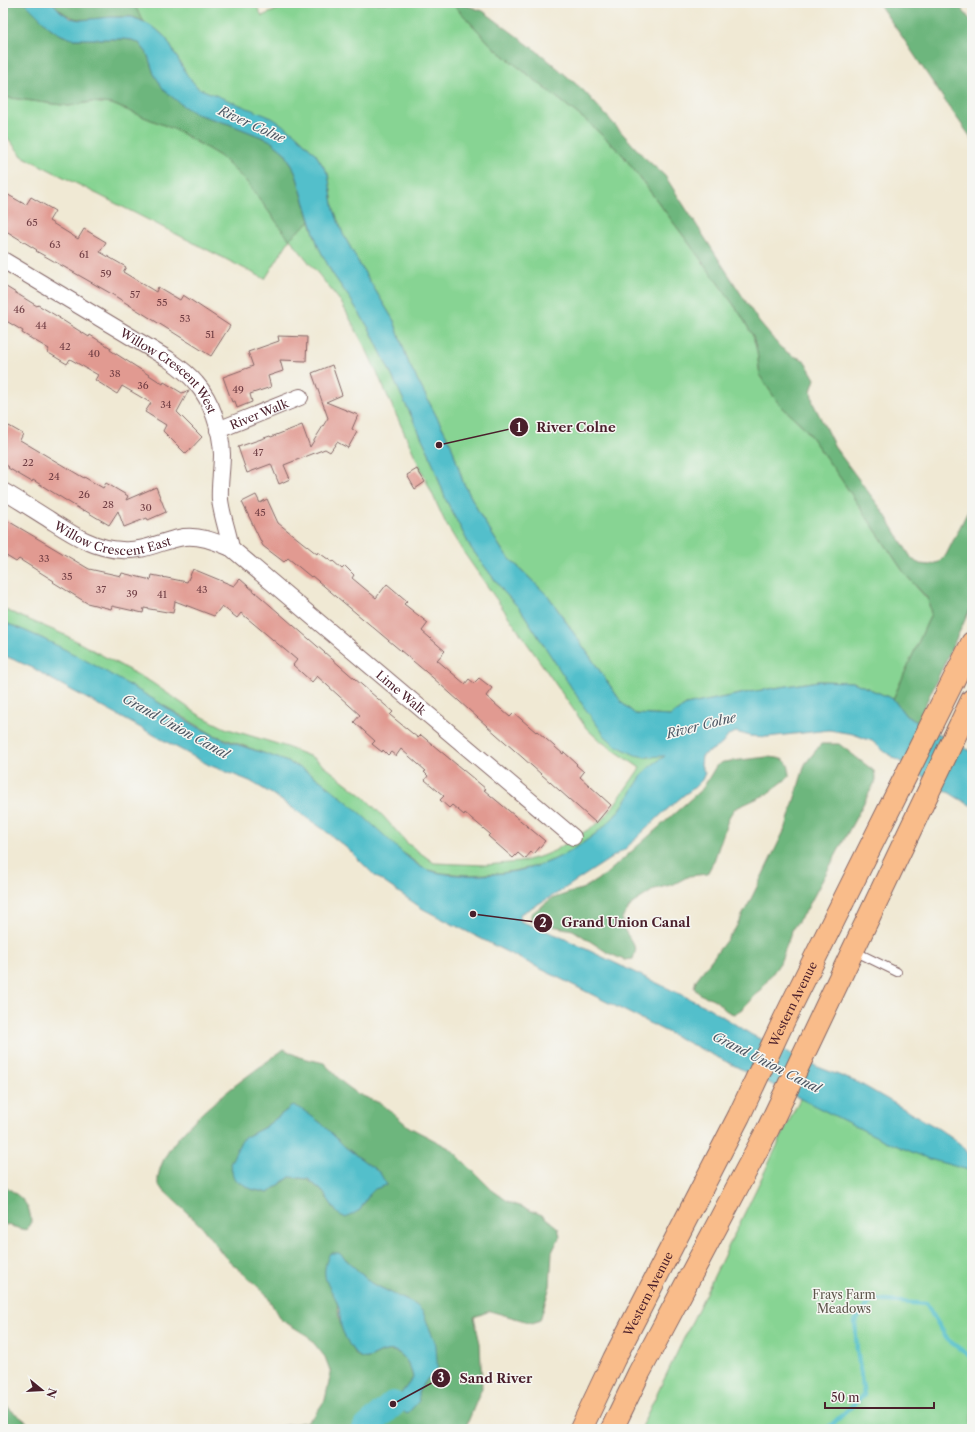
<svg xmlns="http://www.w3.org/2000/svg" width="975" height="1432" font-family="'Libre Caslon Text',serif">
<style>
.green{fill:#87d493;stroke:#687a5f}
.forest{fill:#6db67d;stroke:#5c6a54;fill-rule:evenodd}
.water{fill:#52bfcb;stroke:#4e6f7b}
.lines{fill:none;stroke-linecap:round;stroke-linejoin:round}
.stream{stroke:#52bfcb;stroke-width:4.5}
.river{stroke:#52bfcb;stroke-width:26}
.building{fill:#e19a91}
.service-casing{stroke:#846666;stroke-width:10}
.minor-casing{stroke:#846666;stroke-width:18}
.trunk-casing{stroke:#846666;stroke-width:24}
.service{stroke:#fff;stroke-width:8}
.minor{stroke:#fff;stroke-width:16}
.trunk{stroke:#f9bc8a;stroke-width:22}
.labels{text-anchor:middle;dominant-baseline:central;stroke-width:3;stroke-linejoin:round;paint-order:stroke}
.number-label{font-size:10px;fill:#703e44}
.street-label{font-size:12px;fill:#4a1f2b;stroke:#f6f6f2}
.park-label{font-size:12px;fill:#5c554a;stroke:#f6f6f2}
.water-label{font-size:13px;font-style:italic;fill:#4d5763;stroke:#f6f6f2}
.leader{fill:none;stroke:#4a1f2b;stroke-width:1.5}
.callout-dot{fill:#4a1f2b;stroke:#f6f6f2;stroke-width:1.5}
.mark-label{font-size:12px;text-anchor:middle;font-weight:bold;fill:#fff}
.callout-label{font-size:13px;text-anchor:middle;font-weight:bold;fill:#4a1f2b;stroke:#f6f6f2;stroke-width:3;stroke-linejoin:round;paint-order:stroke}
</style>
<rect width="100%" height="100%" fill="#f6f6f2"/>
<filter id="ink" filterUnits="userSpaceOnUse"><feTurbulence type="fractalNoise" baseFrequency=".025" numOctaves="2"/><feDisplacementMap in="SourceGraphic" scale="8" xChannelSelector="R" yChannelSelector="G"/><feConvolveMatrix kernelMatrix="1 2 1 2 8 2 1 2 1" color-interpolation-filters="sRGB"/></filter>
<filter id="wash" filterUnits="userSpaceOnUse"><feTurbulence type="fractalNoise" baseFrequency=".012" numOctaves="4" result="noise"/><feDisplacementMap in="SourceGraphic" scale="16" xChannelSelector="R" yChannelSelector="G"/><feGaussianBlur stdDeviation="0.9" result="paint"/><feColorMatrix in="noise" values="0 0 0 0 0 0 0 0 0 0 0 0 0 0 0 0 0 1.4 0 .05"/><feComposite in="paint" operator="in"/></filter>
<g filter="url(#wash)">
<rect width="100%" height="100%" fill="#f0e9d4"/>
<g class="green">
<path d="M133,3H255L262,16L293,3H452L493,47L589,123L622,154L691,246L739,312L753,336L757,351L760,376L779,404L804,427L841,479L905,574L928,600L931,614L893,699L853,682L818,681L750,692L686,705L670,716L635,714L622,703L549,597L504,553L482,518L463,482L451,444L409,364L394,321L360,265L343,234L334,210L328,174L315,153L293,132L198,88L187,75L166,38L156,29L144,22Z"/>
<path d="M3,97L69,106L92,102L112,104L176,130L220,156L246,181L289,238L310,221L318,246L332,273L351,300L370,330L429,453L446,500L471,548L503,591L521,610L558,666L645,757L666,756L645,772L632,793L611,821L590,838L565,855L538,866L502,873L468,875L442,873L424,869L398,849L332,790L313,775L293,764L212,734L141,692L42,638L3,622V609L65,635L151,682L199,715L225,728L284,746L314,758L364,797L383,816L407,843L434,863L486,865L520,862L542,856L554,851L600,822L612,808L640,768L599,740L587,729L462,550L446,524L367,351L341,302L290,239L265,279L22,156L3,132Z"/>
<path d="M808,1082L972,1165V1429H640Z"/>
</g>
<g class="forest">
<path d="M3,3H25L49,27L59,34L72,39H122L132,40L139,43L147,53L154,74L196,114L229,124L269,140L285,153L295,171L310,221L289,239L246,181L220,156L176,130L112,104L91,102L69,106L3,97Z"/>
<path d="M53,3H133L144,22C140,20 136,18 132,17C128,16 123,17 119,17C90,17 75,28 53,3Z"/>
<path d="M452,3H459L483,11L542,55L583,90L643,156L665,176L759,322L780,347L791,355L804,360L815,379L811,391L813,403L836,449L884,513L912,559L920,564L930,565L939,562L946,555L972,503V605L917,722L906,716L893,699L931,614L928,599L905,574L841,479L804,427L779,404L760,376L757,351L753,336L739,312L691,246L622,154L589,123L493,47Z"/>
<path d="M878,3H957L972,22V139C939,95 911,47 878,3Z"/>
<path d="M821,744H839L874,771L876,780L807,909L793,928L780,963L762,988L742,1009L734,1014C724,1011 724,1008 716,1001C707,994 703,1000 694,988L696,980L735,929L749,903L786,827L805,764Z"/>
<path d="M767,757C782,758 791,759 789,777L767,794L734,809L729,817L714,861L707,874L689,876L674,884L655,889L632,904L622,918V926L636,949L633,959L624,960L608,953L573,930L531,922V914L551,899L584,888L605,875L703,788L716,766L723,762Z"/>
<path d="M284,1049L299,1057L324,1063L343,1083L358,1094L382,1104L409,1127L451,1149L492,1190L509,1202L542,1215L558,1228L560,1236L552,1252L550,1286L540,1320L532,1323L490,1311L474,1317L480,1343L482,1388L465,1429H266L306,1422L314,1416L325,1400L331,1373L325,1357L308,1336L280,1319L266,1294L225,1257L201,1226L158,1185C154,1137 249,1076 284,1049ZM292,1106L321,1123L345,1147L380,1173L375,1189L369,1195L360,1210L338,1213L323,1192L307,1179L290,1177L268,1193L251,1189L242,1139L265,1127ZM339,1253L371,1283L416,1305L438,1377L428,1378L418,1392L393,1404L413,1378C411,1366 402,1348 386,1351C377,1352 370,1362 360,1357C354,1355 352,1348 349,1343C347,1339 344,1334 342,1329C334,1307 338,1276 339,1253Z"/>
<path d="M3,1184C19,1197 30,1201 31,1222L26,1230L3,1224Z"/>
<path d="M3,1404L28,1423L31,1429H3Z"/>
</g>
<g class="water">
<path d="M25,3H53L60,11L70,18L81,20L110,17H132L144,22L156,29L166,38L187,75L198,88L272,118L293,132L315,153L328,174L334,210L343,234L360,265L394,321L409,364L451,444L463,482L482,518L504,553L549,597L622,703L635,714L670,716L686,705L750,692L818,681L853,682L893,699L906,716L972,752V806L956,797L885,752L872,741L853,734L829,730L767,737L750,736L736,732L729,735L722,744L702,756L701,765L705,773L702,780L694,788L684,795L663,813L625,849L556,894L520,914V921L559,936L590,951L709,1008L752,1035L818,1067L859,1083L939,1129L963,1146L972,1159V1171L929,1159L885,1141L505,951L423,909L375,876L348,849L323,829L272,794L250,781L209,765L51,679L33,668L3,655V622C55,641 105,671 153,699C172,711 192,725 213,735C246,750 285,756 314,776C340,794 363,816 386,837C394,845 415,865 425,869C454,880 508,875 537,866C561,859 592,839 610,821C624,808 632,789 644,773C649,766 658,761 665,756L645,757L635,755L615,745L605,736L584,707L521,610L503,591L471,548L446,500L429,453L370,330L351,300L332,273L318,246L295,171L285,153L269,140L229,124L196,114L183,106L164,90L154,74L147,53L139,43L132,40L122,39H72L59,34L49,27Z"/>
<path d="M292,1106L300,1108L321,1123L345,1147L380,1173L387,1185L375,1189L369,1195L360,1210L346,1218L338,1214L323,1192L308,1179L290,1177L268,1193L251,1189L234,1179L230,1164L242,1139L265,1127Z"/>
<path d="M330,1253H339L371,1283L416,1305L423,1312L436,1345L438,1377L428,1378L418,1392L419,1401L407,1414L393,1404L413,1378C411,1366 402,1347 386,1351C377,1352 369,1362 360,1357C353,1354 343,1334 341,1326C340,1318 340,1309 337,1302C334,1294 328,1287 326,1280C323,1271 326,1261 330,1253Z"/>
</g>
<g class="lines">
<path class="stream" d="M827,1429L864,1395L857,1350L855,1321L872,1300L926,1304L948,1340L972,1358"/>
<path class="river" d="M365,1429L393,1404"/>
</g>
<g id="blocks">
<g class="building">
<path d="M3,192L26,205L31,197L55,211L49,221L78,239L84,229L106,242L100,252L126,267L123,272L156,292L158,287L180,300L183,295L230,326L211,356L110,293L36,251L37,250L3,229Z"/>
<path d="M3,285L37,306L38,305L60,318H59L89,337L90,335L111,348L110,350L163,384L164,382L182,393L189,390L177,412L202,437L186,454L163,431L166,425L145,412L151,403L122,386L117,394L95,380L98,375L70,359L67,364L47,352L49,349L22,333L23,331L3,319Z"/>
<path d="M278,336L307,337L306,361L280,360L283,371L268,376L271,387L250,394L252,402L237,408L235,401L232,402L223,377L253,366L248,352L279,341Z"/>
<path d="M332,365L342,395L326,402L358,415L352,429L357,432L348,448L337,442L330,452L325,449L284,465L290,479L279,484L271,464L247,473L238,447L270,436L271,437L302,425L310,447L328,418L312,373Z"/>
<path d="M9,426L23,434L20,440L84,478V477L103,488L106,483L128,496L126,500L156,487L166,512L148,520L147,518L124,527L118,511L109,525L84,510L83,511L33,480L32,482L8,468L9,467L3,463V435Z"/>
<path d="M417,469L425,482L415,489L407,475Z"/>
<path d="M256,495L260,503L267,499L278,523L317,554L318,552L332,562L333,561L342,569L345,566L354,575L352,578L376,598L387,584L407,601L404,604L428,623L422,631L445,651L437,660L465,684L469,679L474,683L479,678L492,688L486,696L510,717L514,713L536,732L537,731L563,754L564,752L577,764L576,765L584,772L580,777L611,805L596,823L432,677L312,576L311,577L288,558L284,562L263,546L242,502Z"/>
<path d="M3,518L89,569L121,576L122,573L151,580L152,575L187,582L193,569L234,586L240,579L393,712L390,715L418,738L421,735L486,789L484,790L545,841L534,854L531,852L525,859L518,853L513,858L488,836L490,834L465,813L464,815L452,805L449,808L440,800L444,796L425,780L428,776L424,772L426,771L401,749L396,756L391,752L388,755L383,750L382,752L372,744L375,741L354,722L360,715L317,676L312,682L293,665L297,660L241,613L237,618L222,606L214,616L175,601L173,613L144,608L143,613L112,606L111,609L87,603L53,582L54,581L19,559L16,562L3,554Z"/>
</g>
</g>
</g>
<g filter="url(#ink)">
<use href="#blocks" fill-opacity="0" stroke="#846666" stroke-width="1"/>
<g class="lines">
<g class="service-casing">
<path id="service" d="M854,951L897,972"/>
</g>
<g class="minor-casing">
<g id="minor">
<path id="s1" d="M3,260L168,359C178,366 188,373 196,383C212,401 221,430 222,454C222,470 219,485 220,500C222,516 228,532 231,548"/>
<path id="s2" d="M218,430L300,397"/>
<path id="s3" d="M3,491C19,500 34,510 50,520C72,534 94,549 122,550C144,552 163,540 184,537C200,535 216,542 231,548L573,837"/>
</g>
</g>
<g class="trunk-casing">
<g id="trunk">
<path id="s4" d="M581,1429L614,1359L739,1116L785,1018L972,643"/>
<path d="M612,1429L639,1373L768,1129L972,700"/>
</g>
</g>
<use href="#service" class="service"/>
<use href="#minor" class="minor"/>
<use href="#trunk" class="trunk"/>
</g>
</g>
<g class="labels">
<g class="number-label">
<text x="32" y="222">65</text>
<text x="55" y="244">63</text>
<text x="84" y="254">61</text>
<text x="106" y="273">59</text>
<text x="135" y="294">57</text>
<text x="162" y="302">55</text>
<text x="19" y="309">46</text>
<text x="185" y="318">53</text>
<text x="41" y="325">44</text>
<text x="210" y="334">51</text>
<text x="65" y="346">42</text>
<text x="94" y="353">40</text>
<text x="115" y="373">38</text>
<text x="143" y="385">36</text>
<text x="238" y="389">49</text>
<text x="166" y="404">34</text>
<text x="258" y="452">47</text>
<text x="28" y="462">22</text>
<text x="54" y="476">24</text>
<text x="84" y="494">26</text>
<text x="108" y="504">28</text>
<text x="146" y="507">30</text>
<text x="260" y="512">45</text>
<text x="44" y="558">33</text>
<text x="67" y="576">35</text>
<text x="101" y="589">37</text>
<text x="202" y="589">43</text>
<text x="132" y="593">39</text>
<text x="162" y="594">41</text>
</g>
<g class="street-label">
<text stroke="none"><textPath href="#s1" startOffset="201">Willow Crescent West</textPath></text>
<text stroke="none"><textPath href="#s2" startOffset="44">River Walk</textPath></text>
<text stroke="none"><textPath href="#s3" startOffset="123">Willow Crescent East</textPath></text>
<text stroke="none"><textPath href="#s3" startOffset="470">Lime Walk</textPath></text>
<text stroke="none"><textPath href="#s4" startOffset="475">Western Avenue</textPath></text>
<text stroke="none"><textPath href="#s4" startOffset="151">Western Avenue</textPath></text>
</g>
<g class="park-label">
<text x="844" y="1294">Frays Farm<tspan x="844" dy="14">Meadows</tspan></text>
</g>
<g class="water-label">
<text transform="translate(252 124) rotate(24)">River Colne</text>
<text transform="translate(701 725) rotate(-14)">River Colne</text>
<text transform="translate(176 726) rotate(29)">Grand Union Canal</text>
<text transform="translate(767 1062) rotate(27)">Grand Union Canal</text>
</g>
</g>
<path class="leader" d="M439 445L519 427M473 914L543 923M393 1404L441 1378"/>
<g class="callout-dot">
<circle cx="439" cy="445" r="4"/>
<circle cx="473" cy="914" r="4"/>
<circle cx="393" cy="1404" r="4"/>
<circle cx="519" cy="427" r="10"/>
<circle cx="543" cy="923" r="10"/>
<circle cx="441" cy="1378" r="10"/>
</g>
<g class="mark-label">
<text x="519" y="432">1</text>
<text x="543" y="927">2</text>
<text x="441" y="1382">3</text>
</g>
<g class="callout-label">
<text x="576" y="432">River Colne</text>
<text x="626" y="927">Grand Union Canal</text>
<text x="496" y="1383">Sand River</text>
</g>
<rect width="975" height="1432" fill="none" stroke="#f6f6f2" stroke-width="16"/>
<g transform="translate(42 1390) rotate(108)" stroke="#f6f6f2" stroke-width="3" paint-order="stroke">
<path d="M0-3L7 15L0 10L-7 15Z" fill="#4a1f2b"/>
<text y="-6" font-size="11" font-weight="bold" text-anchor="middle" fill="#4a1f2b">N</text>
</g>
<path d="M825 1402v6h109v-6" fill="none" stroke="#4a1f2b" stroke-width="2"/>
<text x="831" y="1402" font-size="12" fill="#4a1f2b" stroke="#f6f6f2" stroke-width="3" paint-order="stroke">50 m</text>
</svg>
